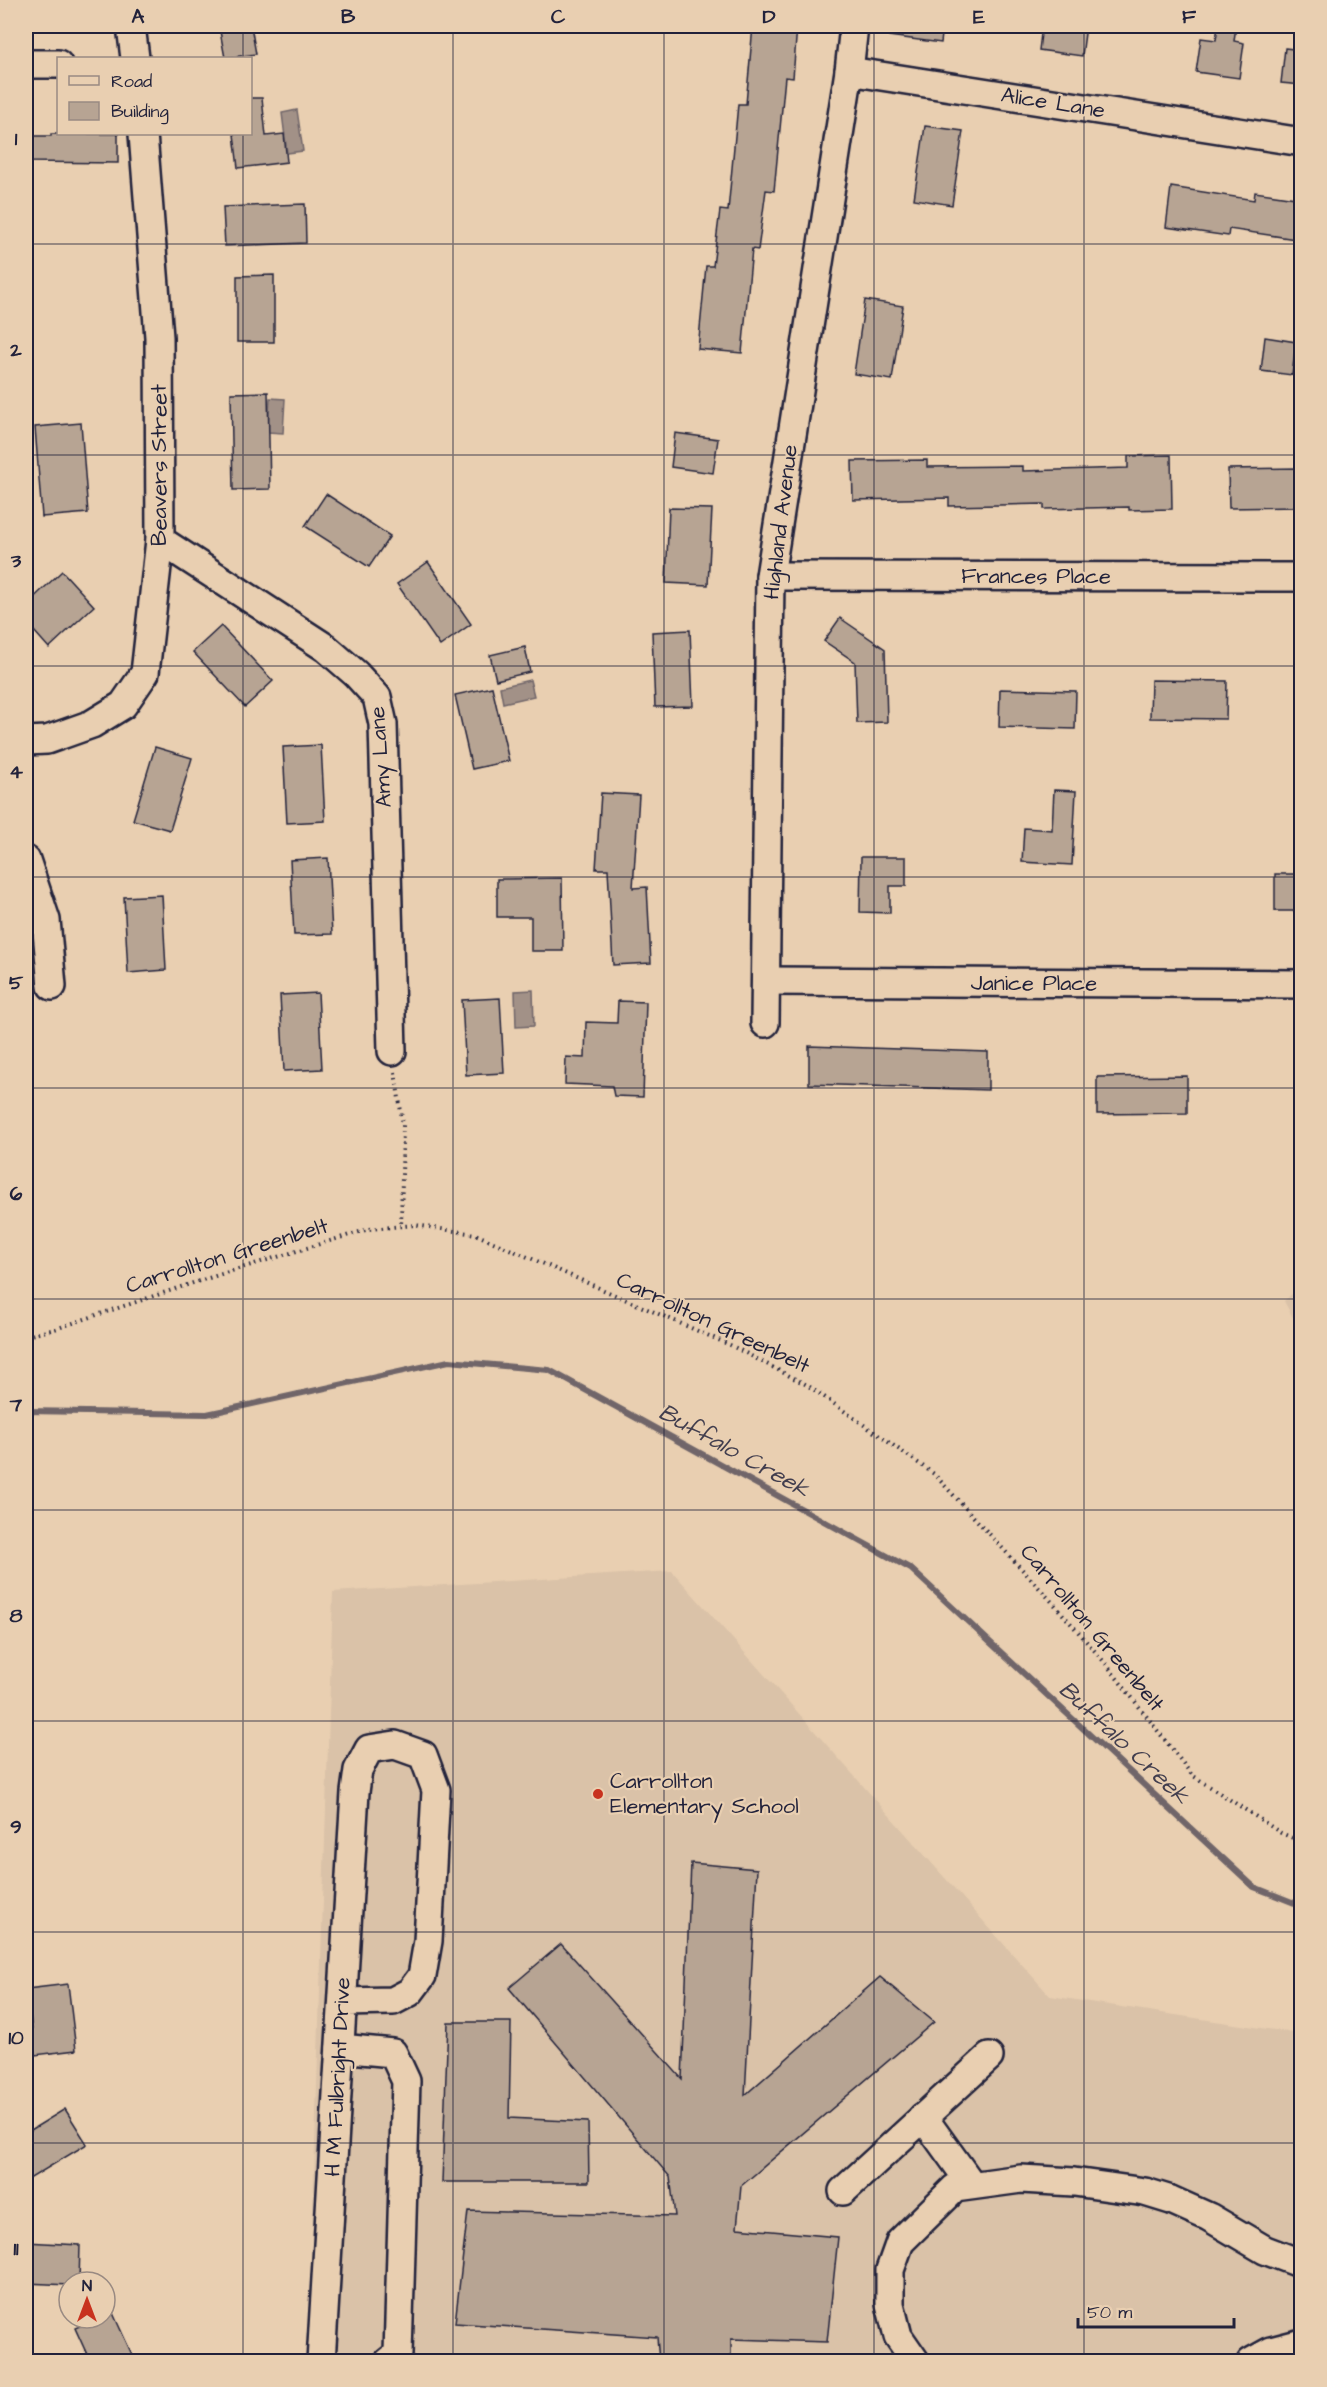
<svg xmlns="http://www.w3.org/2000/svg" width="1327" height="2387" font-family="'Architects Daughter',sans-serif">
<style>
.built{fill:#dac2a8}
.water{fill:#a29187;stroke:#6f6569;stroke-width:1.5}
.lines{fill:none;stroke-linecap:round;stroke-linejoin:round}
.stream{stroke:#6f6569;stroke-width:6}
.building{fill:#b7a493;stroke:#22223b;stroke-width:1.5}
.minor-casing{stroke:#22223b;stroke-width:32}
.path{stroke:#22223b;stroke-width:4;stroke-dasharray:1.5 4.5;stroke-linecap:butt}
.minor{stroke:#e9cfb1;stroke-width:27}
.grid{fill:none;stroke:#22223b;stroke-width:1.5;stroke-opacity:0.55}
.poi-dot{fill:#c8321e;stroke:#e9cfb1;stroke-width:2}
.labels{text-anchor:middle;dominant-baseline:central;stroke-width:4.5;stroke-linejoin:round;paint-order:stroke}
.street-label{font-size:22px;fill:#22223b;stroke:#e9cfb1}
.poi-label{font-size:22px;fill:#22223b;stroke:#e9cfb1;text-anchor:start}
.water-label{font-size:24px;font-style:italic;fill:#423e4e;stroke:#e9cfb1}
.neatline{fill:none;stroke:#22223b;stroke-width:2}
.grid-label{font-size:20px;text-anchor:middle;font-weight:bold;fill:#22223b}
</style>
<rect width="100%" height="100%" fill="#e9cfb1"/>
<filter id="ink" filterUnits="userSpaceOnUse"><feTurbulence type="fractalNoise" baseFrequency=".0167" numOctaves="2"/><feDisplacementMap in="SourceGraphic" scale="12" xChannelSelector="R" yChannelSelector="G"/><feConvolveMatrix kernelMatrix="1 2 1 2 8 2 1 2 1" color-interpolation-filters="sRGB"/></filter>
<g filter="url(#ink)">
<g class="built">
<path d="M1301,1286V1333L1284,1301Z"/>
<path d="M672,1571L1050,1996L1301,2034V2361L308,2362L333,1592Z"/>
</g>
<g class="water">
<path d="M297,110L303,151L287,153L282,113Z"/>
<path d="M270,398L285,399L283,433L268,432Z"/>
<path d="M530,680L534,696L503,703L500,687Z"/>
<path d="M533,990L534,1026L516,1027L515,991Z"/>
</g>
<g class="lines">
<path class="stream" d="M26,1411L207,1414L449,1361L549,1370L911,1569L1254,1887L1302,1906"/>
</g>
<g class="building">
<path d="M219,26H251L256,54L225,58Z"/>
<path d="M753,26H797L793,78L785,77L774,191L766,190L758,250L752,249L742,353L698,349L706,266H713L720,210L728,211L738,104H746Z"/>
<path d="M890,26H943L941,43L889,36Z"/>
<path d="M1042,26H1086L1082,56L1039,50Z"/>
<path d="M1218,26H1236L1234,41L1244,43L1239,78L1196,72L1201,38L1216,40Z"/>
<path d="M1285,48L1302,50V85L1281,83Z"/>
<path d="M250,98H262L266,136L284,134L287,162L238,168L234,134H250Z"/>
<path d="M925,126L963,131L952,205L914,199Z"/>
<path d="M51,134H118V163L26,162V136H51Z"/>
<path d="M1171,187L1254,200L1255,192L1302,199V240L1229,229L1228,236L1166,227Z"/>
<path d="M305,204L306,243L225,246L223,207Z"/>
<path d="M274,275V342H237V276Z"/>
<path d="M865,300L903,306L892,380L854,374Z"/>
<path d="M1265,337L1296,342L1292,375L1261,371Z"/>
<path d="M268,392L270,489L233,490L231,393Z"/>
<path d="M81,423L88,513L42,517L35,427Z"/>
<path d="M675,433L718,439L713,473L671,467Z"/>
<path d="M1171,455L1172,509L1129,510V507L1044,509V504L949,506V498L853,500L852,461L927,460V467L1023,466V471L1128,468V456Z"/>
<path d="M1302,468V507L1229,508L1228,469Z"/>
<path d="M326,494L390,536L369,567L305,526Z"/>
<path d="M669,508L712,509L708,585L666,583Z"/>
<path d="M428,562L471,624L440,646L397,584Z"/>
<path d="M62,571L94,606L49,648L26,622V605Z"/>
<path d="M840,618L885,649L887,722L857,723L855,662L824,641Z"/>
<path d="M221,626L273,681L245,707L193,652Z"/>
<path d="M690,630L693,706L655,707L652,632Z"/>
<path d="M525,647L530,672L496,680L490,655Z"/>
<path d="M1151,680L1227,681L1226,719L1150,718Z"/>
<path d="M492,687L509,761L472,769L455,695Z"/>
<path d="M1000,689L1076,691L1075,729L999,727Z"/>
<path d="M321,745L325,821L287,823L283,747Z"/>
<path d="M155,747L192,758L170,830L133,820Z"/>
<path d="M1054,790L1076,791L1072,865L1022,862L1024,828L1052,830Z"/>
<path d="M601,793L639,795L633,888L647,887L651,963L613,965L608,869H596Z"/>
<path d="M861,857H906V886H890V913L860,912Z"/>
<path d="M328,858L332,934L294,935L290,860Z"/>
<rect x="1275" y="874" width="27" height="37"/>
<path d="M562,878L563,951H531V917H497V879Z"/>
<path d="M162,895L166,970L128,973L124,897Z"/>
<path d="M318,993L322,1069L284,1071L280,995Z"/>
<path d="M500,998L504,1073L466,1075L462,1000Z"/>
<path d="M618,1001L646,1002L643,1097L614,1096L612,1086L565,1084L566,1057L585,1058L586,1022L617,1023Z"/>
<path d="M809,1046L988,1052V1090L809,1084Z"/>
<path d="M1187,1076V1113L1097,1114V1077Z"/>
<path d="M691,1863L757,1869L745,2095L880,1977L934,2022L741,2186L737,2228L838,2237L827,2342L731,2339V2361H659L657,2337L455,2323L468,2211L675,2216L670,2177L509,1988L561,1944L682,2079Z"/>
<path d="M68,1984L76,2050L35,2055L27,1989Z"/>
<path d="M448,2022H511L509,2118L588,2122L589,2182H442Z"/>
<path d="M65,2109L87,2144L26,2181V2133Z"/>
<path d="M26,2242L80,2245L79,2282H69V2285L26,2283Z"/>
<path d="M112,2311L135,2361H90L75,2328L97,2318H105V2314Z"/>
</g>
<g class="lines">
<g class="minor-casing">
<g id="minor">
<path d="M131,26L135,58"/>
<path d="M26,64H58"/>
<path d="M849,71L1302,142"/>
<path d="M160,540L326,648L356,674L377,697L383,724L392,1051"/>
<path d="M770,576L1302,577"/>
<path d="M26,741L47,740L92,724L123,705L145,673L160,540L159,337L143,134"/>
<path d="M26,860L46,920L52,986"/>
<path d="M766,981L1302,984"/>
<path d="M765,1023L770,576L849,71L854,26"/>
<path d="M340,2048L393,2053L406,2081L398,2354L388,2362"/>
<path d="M923,2117L972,2185"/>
<path d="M843,2191L989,2057"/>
<path d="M321,2362L355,1792L358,1770L369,1749L395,1745L423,1755L436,1790L428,1941L422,1976L410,1992L393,2001L343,2002"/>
<path d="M916,2362L898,2336L890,2304V2270L900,2242L955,2188L1021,2179L1074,2182L1145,2192L1171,2200L1209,2217L1265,2250L1302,2264"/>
<path d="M1251,2362L1271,2351L1302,2343"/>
</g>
</g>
<g class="path">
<path d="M395,1072L403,1125L401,1227"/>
<path d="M26,1336L55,1329L199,1281L369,1229L415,1225L475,1234L730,1345L807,1385L934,1474L1054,1604L1106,1664L1192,1775L1281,1833L1302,1842"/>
</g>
<use href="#minor" class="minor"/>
</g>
</g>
<path class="grid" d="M243,26V58M453,26V2362M664,26V2362M874,26V2362M1084,26V2362M243,134V2362M26,244H1302M26,455H1302M26,666H1302M26,877H1302M26,1088H1302M26,1299H1302M26,1510H1302M26,1721H1302M26,1932H1302M26,2143H1302"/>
<circle class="poi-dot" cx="598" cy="1794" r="6"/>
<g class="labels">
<g class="street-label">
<text transform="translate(1053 103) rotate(9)">Alice Lane</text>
<text transform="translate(159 465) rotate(-90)">Beavers Street</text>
<text transform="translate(781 522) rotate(-83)">Highland Avenue</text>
<text x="1036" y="576">Frances Place</text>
<text transform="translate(381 757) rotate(-94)">Amy Lane</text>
<text x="1034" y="983">Janice Place</text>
<text transform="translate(227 1256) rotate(-17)">Carrollton Greenbelt</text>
<text transform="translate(713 1323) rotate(25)">Carrollton Greenbelt</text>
<text transform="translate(1092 1628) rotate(50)">Carrollton Greenbelt</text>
<text transform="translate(338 2077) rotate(-87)">H M Fulbright Drive</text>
</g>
<g class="poi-label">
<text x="610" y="1781">Carrollton<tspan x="610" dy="25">Elementary School</tspan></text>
</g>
<g class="water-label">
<text transform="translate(734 1451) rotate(29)">Buffalo Creek</text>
<text transform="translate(1124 1743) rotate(43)">Buffalo Creek</text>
</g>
</g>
<rect width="1327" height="2387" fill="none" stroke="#e9cfb1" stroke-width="66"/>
<rect x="57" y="57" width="195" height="78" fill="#e9cfb1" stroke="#998a82" stroke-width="1.5"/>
<rect x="69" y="76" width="30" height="9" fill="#e9cfb1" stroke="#998a82" stroke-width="1.5"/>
<text x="111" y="87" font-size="18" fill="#22223b">Road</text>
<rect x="69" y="102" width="30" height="18" fill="#b7a493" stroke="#998a82" stroke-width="1.5"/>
<text x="111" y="117" font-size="18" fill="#22223b">Building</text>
<g transform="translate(87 2300)"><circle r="28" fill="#e9cfb1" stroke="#998a82" stroke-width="1.5"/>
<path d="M0-4.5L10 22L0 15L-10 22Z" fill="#c8321e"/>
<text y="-9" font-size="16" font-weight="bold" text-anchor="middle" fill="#22223b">N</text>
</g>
<path d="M1078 2318v9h156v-9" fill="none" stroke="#22223b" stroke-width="3"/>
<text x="1087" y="2318" font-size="18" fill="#22223b" stroke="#e9cfb1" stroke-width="4.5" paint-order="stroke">50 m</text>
<rect x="33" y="33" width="1261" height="2321" class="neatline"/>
<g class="grid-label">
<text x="138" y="23">A</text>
<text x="348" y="23">B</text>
<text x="558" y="23">C</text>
<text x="769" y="23">D</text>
<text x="979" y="23">E</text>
<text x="1189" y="23">F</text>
<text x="16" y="145">1</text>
<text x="16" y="356">2</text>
<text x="16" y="567">3</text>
<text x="16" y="778">4</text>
<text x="16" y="989">5</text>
<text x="16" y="1200">6</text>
<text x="16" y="1411">7</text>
<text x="16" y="1622">8</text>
<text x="16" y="1833">9</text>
<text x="16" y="2044">10</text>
<text x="16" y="2255">11</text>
</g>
</svg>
